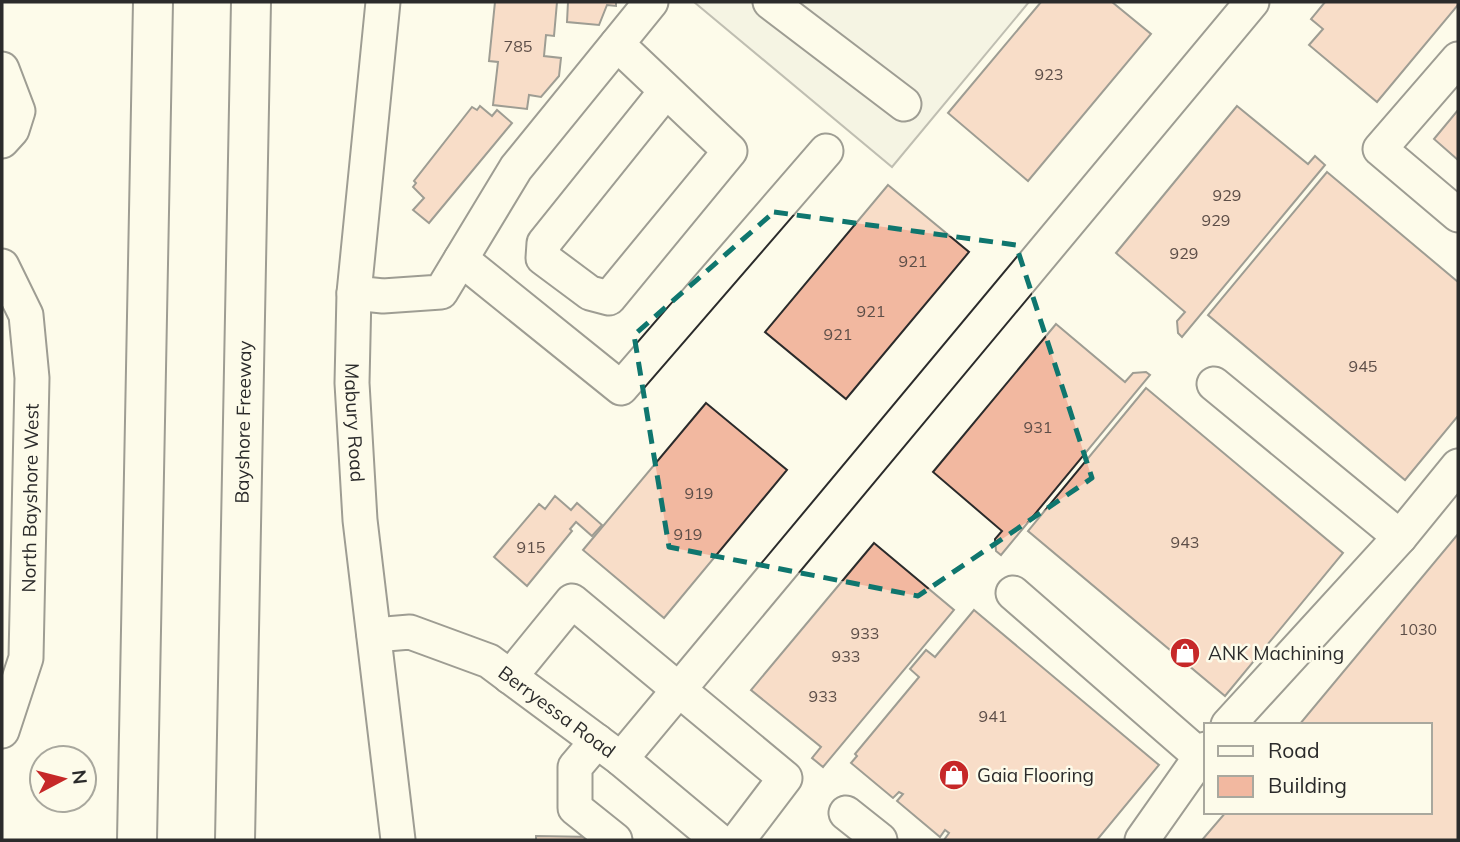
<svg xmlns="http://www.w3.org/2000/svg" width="1460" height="842" font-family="Mulish,sans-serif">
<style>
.parking{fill:#eceadb;stroke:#74746e;stroke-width:2}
.building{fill:#f2b8a0;stroke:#2b2b2b;stroke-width:2}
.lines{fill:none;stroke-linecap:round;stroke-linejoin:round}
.minor-casing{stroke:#2b2b2b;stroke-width:37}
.highway-casing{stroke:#2b2b2b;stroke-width:42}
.minor{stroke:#fdfbea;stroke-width:33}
.highway{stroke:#fdfbea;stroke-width:38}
.marked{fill:none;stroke:#0f766e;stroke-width:5;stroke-dasharray:14 9;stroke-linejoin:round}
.labels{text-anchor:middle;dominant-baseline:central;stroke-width:5;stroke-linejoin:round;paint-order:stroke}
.number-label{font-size:16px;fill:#5d4e48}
.street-label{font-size:19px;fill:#2b2b2b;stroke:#fdfbea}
.poi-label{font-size:19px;fill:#2b2b2b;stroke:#fdfbea;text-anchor:start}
</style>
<rect width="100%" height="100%" fill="#fdfbea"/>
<path class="parking" d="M694,2H1029L892,167Z"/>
<g class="building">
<path d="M495,2H557L554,36L546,35L544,56L561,58L559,76L541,97L529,95L527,109L493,105L498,62L489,61Z"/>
<path d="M568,2H616V6L607,5L599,25L567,22Z"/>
<path d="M1041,2H1112L1151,34L1028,181L948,113Z"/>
<path d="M1325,2H1458V5L1377,102L1309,45L1323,29L1311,19Z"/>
<path d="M480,106L492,116L497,110L512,123L429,223L413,210L424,198L413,187L416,183L414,181L472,107L477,110Z"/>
<path d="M1237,106L1308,164L1315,156L1325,165L1182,337L1178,333L1177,321L1185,312L1116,253Z"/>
<path d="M1458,110V160L1434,139Z"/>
<path d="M1327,172L1458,282V416L1405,480L1208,315Z"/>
<path d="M888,185L969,252L846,399L765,332Z"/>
<path d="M1056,324L1125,382L1133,373L1146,372L1150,375L1001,555L996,551L995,539L1002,531L933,472Z"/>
<path d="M1146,388L1343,553L1225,696L1028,531Z"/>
<path d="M706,403L787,470L664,618L583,550Z"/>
<path d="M555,496L571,510L577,503L602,525L592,536L576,522L570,529L572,531L527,586L494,557L539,504L545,509Z"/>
<path d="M1458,534V840H1202L1226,812H1430V725H1299Z"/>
<path d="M874,543L954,610L823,767L812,758L821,747L751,690Z"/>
<path d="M974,610L1159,765L1097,840H944L949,833L945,830L940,837L897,801L903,794L899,792L893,798L851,763L857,756L855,754L919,677L910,669L926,650L935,657Z"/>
<path d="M536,836L594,837V840H536Z"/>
</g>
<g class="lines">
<g class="minor-casing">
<g id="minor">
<path id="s1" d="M383,2L354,293L352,383L360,520L398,840"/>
<path d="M770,2L904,104"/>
<path d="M617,44L730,151L609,298L590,293L543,258L544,243L666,91"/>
<path d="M1458,59L1380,149L1458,215"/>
<path d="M2,69L18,111L12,130L2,141"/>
<path d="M461,259L621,388L826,151"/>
<path d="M2,266L26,315L32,378L26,658L2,731"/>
<path d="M354,293L383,296L441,292L516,168L651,2"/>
<path d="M1214,384L1400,537"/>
<path d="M1013,593L1200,756"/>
<path id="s2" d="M374,635L410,632L489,661L621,759L718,840"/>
<path d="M510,677L572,601L785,778L738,840"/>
<path d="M1228,725L1400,537L1458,466"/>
<path d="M597,741L575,767V808L615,840"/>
<path d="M621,759L1252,2"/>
<path d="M846,813L880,840"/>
<path d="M1142,840L1206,749"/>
</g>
</g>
<g class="highway-casing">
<g id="highway">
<path d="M137,840L153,2"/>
<path id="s3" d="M235,840L251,2"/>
</g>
</g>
<use href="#minor" class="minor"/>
<use href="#highway" class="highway"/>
</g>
<path d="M0 0H1460V842H0ZM774,212L1016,245L1092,478L918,596L669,547L634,335Z" fill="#fdfbea" fill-opacity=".55" fill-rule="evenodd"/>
<path class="marked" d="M774,212L1016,245L1092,478L918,596L669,547L634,335Z"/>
<defs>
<g id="shop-disc" transform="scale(1.575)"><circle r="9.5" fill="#c62828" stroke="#fdfbea"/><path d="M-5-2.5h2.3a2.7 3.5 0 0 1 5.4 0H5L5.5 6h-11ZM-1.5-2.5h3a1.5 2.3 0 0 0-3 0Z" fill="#fff"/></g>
</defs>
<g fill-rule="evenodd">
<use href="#shop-disc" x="1185" y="653"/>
<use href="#shop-disc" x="954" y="775"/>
</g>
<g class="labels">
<g class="number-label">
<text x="518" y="46">785</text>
<text x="1049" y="74">923</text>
<text x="1227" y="195">929</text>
<text x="1216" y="220">929</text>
<text x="1184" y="253">929</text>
<text x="913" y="261">921</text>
<text x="871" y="311">921</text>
<text x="838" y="334">921</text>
<text x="1363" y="366">945</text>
<text x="1038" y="427">931</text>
<text x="699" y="493">919</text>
<text x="688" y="534">919</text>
<text x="1185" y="542">943</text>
<text x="531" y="547">915</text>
<text x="1418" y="629">1030</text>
<text x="865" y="633">933</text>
<text x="846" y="656">933</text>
<text x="823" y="696">933</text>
<text x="993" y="716">941</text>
</g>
<g class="street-label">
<text stroke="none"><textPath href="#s3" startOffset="418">Bayshore Freeway</textPath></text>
<text stroke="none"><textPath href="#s1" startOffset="422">Mabury Road</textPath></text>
<text transform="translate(30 498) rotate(-89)">North Bayshore West</text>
<text stroke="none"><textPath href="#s2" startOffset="205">Berryessa Road</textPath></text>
</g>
<g class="poi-label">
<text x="1208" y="653">ANK Machining</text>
<text x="977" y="775">Gaia Flooring</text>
</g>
</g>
<rect width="1460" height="842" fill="none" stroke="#2b2b2b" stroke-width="7"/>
<rect x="1204" y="723" width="228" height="91" fill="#fdfbea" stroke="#a9a89e" stroke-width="2"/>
<rect x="1218" y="746" width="35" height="10" fill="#fdfbea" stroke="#a9a89e" stroke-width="2"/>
<text x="1268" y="758" font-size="21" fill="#2b2b2b">Road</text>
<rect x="1218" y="776" width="35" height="21" fill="#f2b8a0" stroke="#a9a89e" stroke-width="2"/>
<text x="1268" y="793" font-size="21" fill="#2b2b2b">Building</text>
<g transform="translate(63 779) rotate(83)"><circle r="33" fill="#fdfbea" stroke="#a9a89e" stroke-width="2"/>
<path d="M0-5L12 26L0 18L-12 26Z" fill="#c62828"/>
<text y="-10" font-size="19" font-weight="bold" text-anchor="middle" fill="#2b2b2b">N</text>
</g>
</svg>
